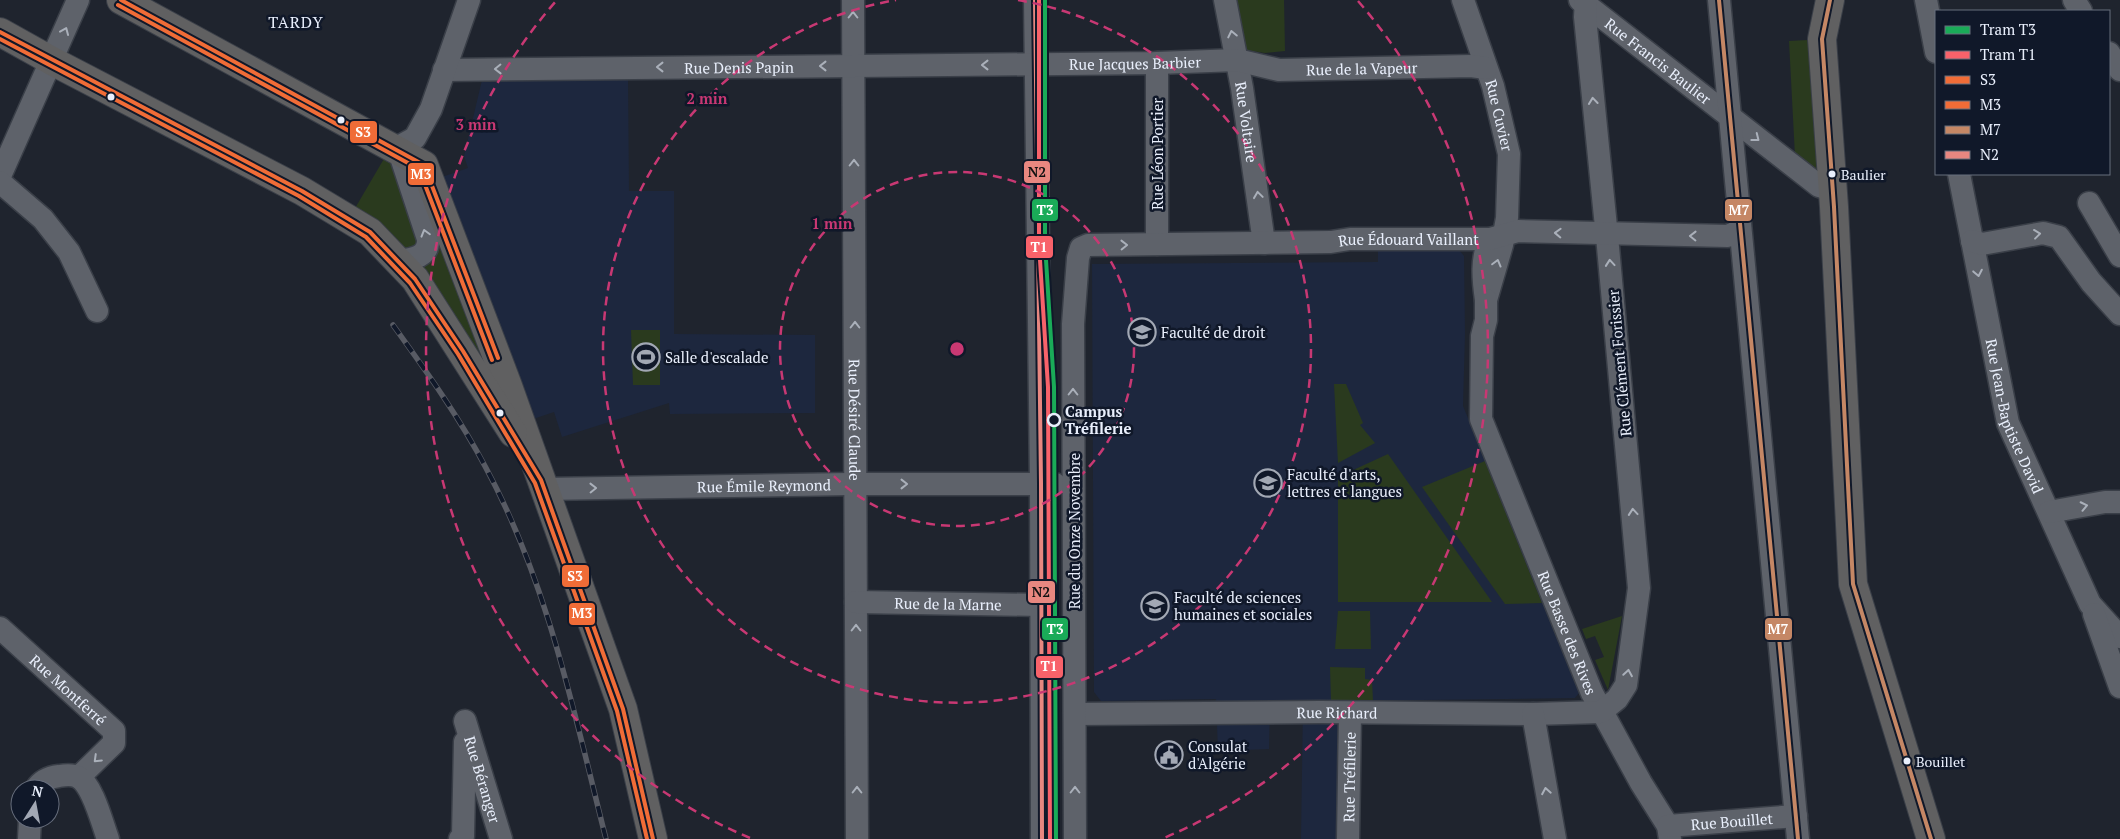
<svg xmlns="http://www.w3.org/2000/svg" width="2120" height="839" font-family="'PT Serif',serif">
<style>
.built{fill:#1d273e}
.green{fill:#2a3a1e}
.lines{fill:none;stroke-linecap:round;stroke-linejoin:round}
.minor-casing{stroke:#3a3f48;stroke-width:25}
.major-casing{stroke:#3a3f48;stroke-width:30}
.minor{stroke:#5e626a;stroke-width:22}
.major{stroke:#606061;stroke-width:28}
.rail-casing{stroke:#585b64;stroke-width:5.5}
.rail{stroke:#101829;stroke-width:4;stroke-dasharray:11;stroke-linecap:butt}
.bus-1-casing{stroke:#101829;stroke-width:8}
.bus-2-casing{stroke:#101829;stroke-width:8}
.bus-3-casing{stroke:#101829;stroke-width:8}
.bus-4-casing{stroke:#101829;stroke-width:8}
.bus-1{stroke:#f06c37;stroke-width:4}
.bus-2{stroke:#f06c37;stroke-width:4}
.bus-3{stroke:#c58765;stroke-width:4}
.bus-4{stroke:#e88780;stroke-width:4}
.tram-1-casing{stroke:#101829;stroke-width:8}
.tram-2-casing{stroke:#101829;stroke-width:8}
.tram-1{stroke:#1aab58;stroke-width:4}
.tram-2{stroke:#f8626a;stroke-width:4}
.oneway{stroke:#aab0ba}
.ring{fill:none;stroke:#c83873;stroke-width:2.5;stroke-dasharray:9 6}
.bus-dot{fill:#e9effc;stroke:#101829;stroke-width:2}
.stop-dot{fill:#101829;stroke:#e9effc;stroke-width:2.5}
.labels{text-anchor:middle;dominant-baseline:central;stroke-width:5;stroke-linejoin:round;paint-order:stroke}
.bus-label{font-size:14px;fill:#e9effc;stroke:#101829;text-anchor:start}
.street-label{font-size:15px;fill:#e9effc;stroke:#101829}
.poi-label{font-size:15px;fill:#e9effc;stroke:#101829;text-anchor:start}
.stop-label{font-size:15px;font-weight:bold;fill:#e9effc;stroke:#101829;text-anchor:start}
.neighbourhood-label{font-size:16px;letter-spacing:1px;fill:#e9effc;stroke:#101829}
.centre{fill:#c83873;stroke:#101829;stroke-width:2.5}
.ring-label{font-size:15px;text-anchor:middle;font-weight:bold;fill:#c83873;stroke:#101829;stroke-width:5;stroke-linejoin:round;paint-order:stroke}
.line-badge{stroke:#101829;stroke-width:2}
.badge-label{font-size:14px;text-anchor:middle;font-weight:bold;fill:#fff}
.pale-badge-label{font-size:14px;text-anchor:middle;font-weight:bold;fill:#111}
</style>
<rect width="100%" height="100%" fill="#1f242e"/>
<g class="built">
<path d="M628,79L629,191H674V334L815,335V413L670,414L669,403L562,437L554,412L533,419L442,177L468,168L464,156L482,80Z"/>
<path d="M1378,250H1459L1464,256L1465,334L1463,406L1547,610L1579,693L1575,698L1342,701V839H1301L1303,702L1270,701L1269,749L1218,751L1216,699L1101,701L1094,692L1092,264L1378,262Z"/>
</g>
<g class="green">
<path d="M1234,0H1284L1285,51L1265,53L1246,50Z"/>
<path d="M1808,40L1818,172L1795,156L1789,41Z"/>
<path d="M385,157L418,171L494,380L354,210Z"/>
<path d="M631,330H660V385H633Z"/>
<path d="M1334,384H1346L1363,423L1360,425L1375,443L1338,463Z"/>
<path d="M1388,454L1492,602H1338V477Z"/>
<path d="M1485,461L1542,603L1505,604L1422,487Z"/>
<path d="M1338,611H1370L1371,649H1335Z"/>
<path d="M1622,616L1608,690L1595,660L1604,657L1595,636L1586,639L1582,629Z"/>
<path d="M1330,667L1365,668V679L1372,680L1373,701H1331Z"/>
</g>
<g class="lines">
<g class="minor-casing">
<g id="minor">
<path id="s1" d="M853,0L857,839"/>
<path d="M1035,0L1041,483L1042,839"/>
<path id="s2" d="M1225,0L1242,88L1264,243"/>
<path id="s3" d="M1463,0L1493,86L1509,154L1507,218L1502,245L1486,300C1483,279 1481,258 1490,239"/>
<path id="s4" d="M1580,0L1819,186L1829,189L1832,185"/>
<path d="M1719,0L1798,839"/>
<path d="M1926,0L1936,52"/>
<path d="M2074,0L2081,11"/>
<path d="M2109,53L2120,70"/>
<path id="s5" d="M444,70L1157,63L1237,60L1279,70L1471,66L1486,68"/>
<path d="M395,149L415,138L431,109L469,0"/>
<path id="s6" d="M1959,174L2008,423L2090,604L2120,637"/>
<path d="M0,176L78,0"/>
<path d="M0,182L43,219L69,252L97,311"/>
<path d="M2089,203L2120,256"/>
<path d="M1972,241L1982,244L2043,233L2059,237L2091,282L2120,314"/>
<path d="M1157,244V63"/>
<path d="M398,261C413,259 429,257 428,239L399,151"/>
<path id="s7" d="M1486,300V320L1482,336L1481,419L1592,693L1641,783L1668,826L1670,839"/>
<path id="s8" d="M544,489L848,484H1055"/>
<path d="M2049,512L2105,502H2120"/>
<path id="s9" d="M856,602L1041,605"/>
<path d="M2094,614L2120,687"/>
<path id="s10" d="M0,628L114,731V743L79,777"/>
<path id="s11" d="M1075,714L1320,712L1533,714L1601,712L1617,699L1626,685L1639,588L1608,247L1585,17L1586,0"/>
<path d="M1533,714L1555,839"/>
<path id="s12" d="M465,721L501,839"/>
<path d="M36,789C41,781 50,777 59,776C65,775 72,774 78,777C93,785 102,823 108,839"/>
<path id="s13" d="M1668,826L1796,816"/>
<path d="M29,839L30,819"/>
<path d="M460,839L463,836L465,742"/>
<path id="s14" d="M1075,839L1073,324L1078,258L1081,248L1088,245L1331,242L1350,239H1490L1518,231L1728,236L1740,230"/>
<path id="s15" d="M1348,839L1350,714"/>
</g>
</g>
<g class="major-casing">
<g id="major">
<path d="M121,0L424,165L508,386L623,709L653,839"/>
<path d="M1830,0L1822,39L1834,207L1853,584L1931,839"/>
<path d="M0,32L52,61L302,191L370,232L415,279L513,433"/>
</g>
</g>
<use href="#minor" class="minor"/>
<use href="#major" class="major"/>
<g class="rail-casing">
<path id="rail" d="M393,325C426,371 460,418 486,468C548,583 574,713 606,839"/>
</g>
<use href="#rail" class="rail"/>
<g class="bus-1-casing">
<g id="bus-1">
<path d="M121,0L424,165L498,358"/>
<path d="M0,32L302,191L370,232L415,279L463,351L541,480L623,709L653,839"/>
</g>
</g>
<g class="bus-2-casing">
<g id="bus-2">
<path d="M118,5L419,169L492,360"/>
<path d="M0,39L299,196L366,237L410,283L458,354L535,483L617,711L647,839"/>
</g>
</g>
<g class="bus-3-casing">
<g id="bus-3">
<path d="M1719,0L1798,839"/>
<path d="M1830,0L1822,39L1834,207L1853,584L1931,839"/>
</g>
</g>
<g class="bus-4-casing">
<path id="bus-4" d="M1035,0L1041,483L1042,839"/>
</g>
<use href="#bus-1" class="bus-1"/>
<use href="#bus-2" class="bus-2"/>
<use href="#bus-3" class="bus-3"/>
<use href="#bus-4" class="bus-4"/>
<g class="tram-1-casing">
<path id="tram-1" d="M1045,0V244L1054,387L1056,839"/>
</g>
<g class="tram-2-casing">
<path id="tram-2" d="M1039,0V244L1048,387L1050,839"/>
</g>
<use href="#tram-1" class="tram-1"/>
<use href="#tram-2" class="tram-2"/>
</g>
<defs><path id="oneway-chevron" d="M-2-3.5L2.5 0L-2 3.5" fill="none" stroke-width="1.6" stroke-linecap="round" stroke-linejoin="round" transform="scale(1.25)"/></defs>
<g class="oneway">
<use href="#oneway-chevron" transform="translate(853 15) rotate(-90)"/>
<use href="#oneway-chevron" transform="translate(65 31) rotate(-67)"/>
<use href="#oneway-chevron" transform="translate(1232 34) rotate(-102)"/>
<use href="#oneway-chevron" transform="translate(985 65) rotate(180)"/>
<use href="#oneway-chevron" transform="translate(823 66) rotate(180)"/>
<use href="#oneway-chevron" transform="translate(660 67) rotate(180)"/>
<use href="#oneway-chevron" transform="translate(498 69) rotate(179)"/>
<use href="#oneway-chevron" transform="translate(1593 101) rotate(-96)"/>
<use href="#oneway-chevron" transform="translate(1756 138) rotate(38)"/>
<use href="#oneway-chevron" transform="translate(854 163) rotate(-90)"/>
<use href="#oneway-chevron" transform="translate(1258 195) rotate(-98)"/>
<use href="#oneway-chevron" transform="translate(425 233) rotate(-106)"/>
<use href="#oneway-chevron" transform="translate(1558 233) rotate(-178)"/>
<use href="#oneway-chevron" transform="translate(2037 234) rotate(-7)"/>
<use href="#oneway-chevron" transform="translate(1693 236) rotate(-179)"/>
<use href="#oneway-chevron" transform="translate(1124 245) rotate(-1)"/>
<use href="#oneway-chevron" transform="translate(1497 263) rotate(-75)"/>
<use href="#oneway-chevron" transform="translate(1610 263) rotate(-95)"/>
<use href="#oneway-chevron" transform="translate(1978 273) rotate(79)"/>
<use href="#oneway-chevron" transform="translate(855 325) rotate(-90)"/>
<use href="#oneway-chevron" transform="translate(1073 392) rotate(-90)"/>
<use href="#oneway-chevron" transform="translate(904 484)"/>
<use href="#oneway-chevron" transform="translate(593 488) rotate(-1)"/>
<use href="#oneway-chevron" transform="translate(2084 506) rotate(-12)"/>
<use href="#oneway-chevron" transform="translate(1633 512) rotate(-95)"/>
<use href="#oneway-chevron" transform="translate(856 628) rotate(-90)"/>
<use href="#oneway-chevron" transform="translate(1628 673) rotate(-81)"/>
<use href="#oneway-chevron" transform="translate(97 759) rotate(136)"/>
<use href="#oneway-chevron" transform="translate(857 790) rotate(-90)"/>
<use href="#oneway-chevron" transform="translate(1075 790) rotate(-90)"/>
<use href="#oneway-chevron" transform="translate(1546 791) rotate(-100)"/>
</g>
<g class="ring">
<circle cx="957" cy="349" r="177"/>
<path d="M1018 0A354 354 0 1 1 896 0"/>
<path d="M750 838A531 531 0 0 1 556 1M1358 1A531 531 0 0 1 1164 838"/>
</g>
<defs>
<g id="university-ring" transform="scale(1.4375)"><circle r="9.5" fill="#101829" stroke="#a2a8b4" stroke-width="1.5"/><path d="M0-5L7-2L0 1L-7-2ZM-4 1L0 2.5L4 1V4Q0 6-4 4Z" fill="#a2a8b4"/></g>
<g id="stadium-ring" transform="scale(1.4375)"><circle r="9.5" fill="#101829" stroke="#a2a8b4" stroke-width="1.5"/><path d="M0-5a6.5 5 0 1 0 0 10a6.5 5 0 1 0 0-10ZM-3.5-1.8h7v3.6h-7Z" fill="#a2a8b4"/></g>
<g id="civic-ring" transform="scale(1.4375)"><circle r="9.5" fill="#101829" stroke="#a2a8b4" stroke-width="1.5"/><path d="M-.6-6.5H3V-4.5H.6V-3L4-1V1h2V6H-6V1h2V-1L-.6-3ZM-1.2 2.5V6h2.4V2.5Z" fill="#a2a8b4"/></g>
</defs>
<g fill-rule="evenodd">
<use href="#university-ring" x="1142" y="332"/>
<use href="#stadium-ring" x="646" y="357"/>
<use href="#university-ring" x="1268" y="483"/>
<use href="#university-ring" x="1155" y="606"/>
<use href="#civic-ring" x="1169" y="755"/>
</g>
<g class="bus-dot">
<circle cx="111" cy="97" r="4.5"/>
<circle cx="341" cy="120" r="4.5"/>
<circle cx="1832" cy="174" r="4.5"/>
<circle cx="500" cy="413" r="4.5"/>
<circle cx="1907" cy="761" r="4.5"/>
</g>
<circle class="stop-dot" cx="1054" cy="420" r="6"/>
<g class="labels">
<g class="bus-label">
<text x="1841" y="174">Baulier</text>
<text x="1916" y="761">Bouillet</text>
</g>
<g class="street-label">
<text stroke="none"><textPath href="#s4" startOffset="99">Rue Francis Baulier</textPath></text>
<text stroke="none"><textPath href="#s5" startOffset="691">Rue Jacques Barbier</textPath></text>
<text stroke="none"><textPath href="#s5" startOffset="295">Rue Denis Papin</textPath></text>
<text stroke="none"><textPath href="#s5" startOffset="919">Rue de la Vapeur</textPath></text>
<text stroke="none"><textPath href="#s3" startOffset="121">Rue Cuvier</textPath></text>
<text stroke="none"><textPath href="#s2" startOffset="124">Rue Voltaire</textPath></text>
<text transform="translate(1157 154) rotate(-90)">Rue Léon Portier</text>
<text stroke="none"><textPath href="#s14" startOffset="920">Rue Édouard Vaillant</textPath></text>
<text transform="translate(1619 363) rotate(-95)">Rue Clément Forissier</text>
<text stroke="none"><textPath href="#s6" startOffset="249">Rue Jean-Baptiste David</textPath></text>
<text stroke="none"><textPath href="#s1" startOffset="420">Rue Désiré Claude</textPath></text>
<text stroke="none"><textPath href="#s8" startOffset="220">Rue Émile Reymond</textPath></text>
<text transform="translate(1074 531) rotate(-90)">Rue du Onze Novembre</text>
<text stroke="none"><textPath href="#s9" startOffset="92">Rue de la Marne</textPath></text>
<text stroke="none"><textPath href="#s7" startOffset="350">Rue Basse des Rives</textPath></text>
<text stroke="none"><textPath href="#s10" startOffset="92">Rue Montferré</textPath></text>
<text stroke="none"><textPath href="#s11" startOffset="262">Rue Richard</textPath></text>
<text stroke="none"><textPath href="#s15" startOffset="62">Rue Tréfilerie</textPath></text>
<text stroke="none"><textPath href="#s12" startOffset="61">Rue Béranger</textPath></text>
<text stroke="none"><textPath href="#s13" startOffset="64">Rue Bouillet</textPath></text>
</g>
<g class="poi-label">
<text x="1161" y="332">Faculté de droit</text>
<text x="665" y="357">Salle d'escalade</text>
<text x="1287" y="474">Faculté d'arts,<tspan x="1287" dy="17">lettres et langues</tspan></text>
<text x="1174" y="597">Faculté de sciences<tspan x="1174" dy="17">humaines et sociales</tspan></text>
<text x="1188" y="746">Consulat<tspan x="1188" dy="17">d'Algérie</tspan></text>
</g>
<g class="stop-label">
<text x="1065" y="411">Campus<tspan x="1065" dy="17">Tréfilerie</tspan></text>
</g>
<g class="neighbourhood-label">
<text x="296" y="22">TARDY</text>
</g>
</g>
<circle cx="957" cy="349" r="8" class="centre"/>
<g class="ring-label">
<text x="707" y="104">2 min</text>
<text x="476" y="130">3 min</text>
<text x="832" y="229">1 min</text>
</g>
<g class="line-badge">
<rect x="349" y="120" width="29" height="24" rx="5" fill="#f06c37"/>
<rect x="1023" y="160" width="28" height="24" rx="5" fill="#e88780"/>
<rect x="407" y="162" width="28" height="24" rx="5" fill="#f06c37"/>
<rect x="1724" y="198" width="29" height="24" rx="5" fill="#c58765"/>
<rect x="1031" y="198" width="28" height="24" rx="5" fill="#1aab58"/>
<rect x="1025" y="235" width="29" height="24" rx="5" fill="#f8626a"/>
<rect x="561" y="564" width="29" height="24" rx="5" fill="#f06c37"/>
<rect x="1027" y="580" width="29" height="24" rx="5" fill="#e88780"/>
<rect x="568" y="602" width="28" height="24" rx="5" fill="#f06c37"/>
<rect x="1041" y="617" width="28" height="24" rx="5" fill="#1aab58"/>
<rect x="1764" y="617" width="29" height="24" rx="5" fill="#c58765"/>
<rect x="1035" y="655" width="29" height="24" rx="5" fill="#f8626a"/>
</g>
<g class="badge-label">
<text x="363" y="137">S3</text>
<text x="421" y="179">M3</text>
<text x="1739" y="215">M7</text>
<text x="1045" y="215">T3</text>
<text x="1039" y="252">T1</text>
<text x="575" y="581">S3</text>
<text x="582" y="618">M3</text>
<text x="1055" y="634">T3</text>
<text x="1778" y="634">M7</text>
<text x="1049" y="671">T1</text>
</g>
<g class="pale-badge-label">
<text x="1037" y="177">N2</text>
<text x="1041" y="597">N2</text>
</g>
<rect x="1935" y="10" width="175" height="165" fill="#101829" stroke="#676e7d"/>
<rect x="1945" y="26" width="25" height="8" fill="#1aab58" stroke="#676e7d"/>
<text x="1980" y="35" font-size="15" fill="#e9effc">Tram T3</text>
<rect x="1945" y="51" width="25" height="8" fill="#f8626a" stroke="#676e7d"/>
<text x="1980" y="60" font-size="15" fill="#e9effc">Tram T1</text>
<rect x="1945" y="76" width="25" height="8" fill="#f06c37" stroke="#676e7d"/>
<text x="1980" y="85" font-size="15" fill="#e9effc">S3</text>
<rect x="1945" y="101" width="25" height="8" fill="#f06c37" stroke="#676e7d"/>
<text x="1980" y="110" font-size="15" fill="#e9effc">M3</text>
<rect x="1945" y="126" width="25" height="8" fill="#c58765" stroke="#676e7d"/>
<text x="1980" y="135" font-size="15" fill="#e9effc">M7</text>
<rect x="1945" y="151" width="25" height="8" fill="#e88780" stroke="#676e7d"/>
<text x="1980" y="160" font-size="15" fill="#e9effc">N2</text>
<g transform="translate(35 804) rotate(11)"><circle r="24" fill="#101829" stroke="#676e7d"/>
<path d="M0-4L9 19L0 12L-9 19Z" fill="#a2a8b4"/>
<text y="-8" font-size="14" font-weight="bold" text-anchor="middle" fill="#e9effc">N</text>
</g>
</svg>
